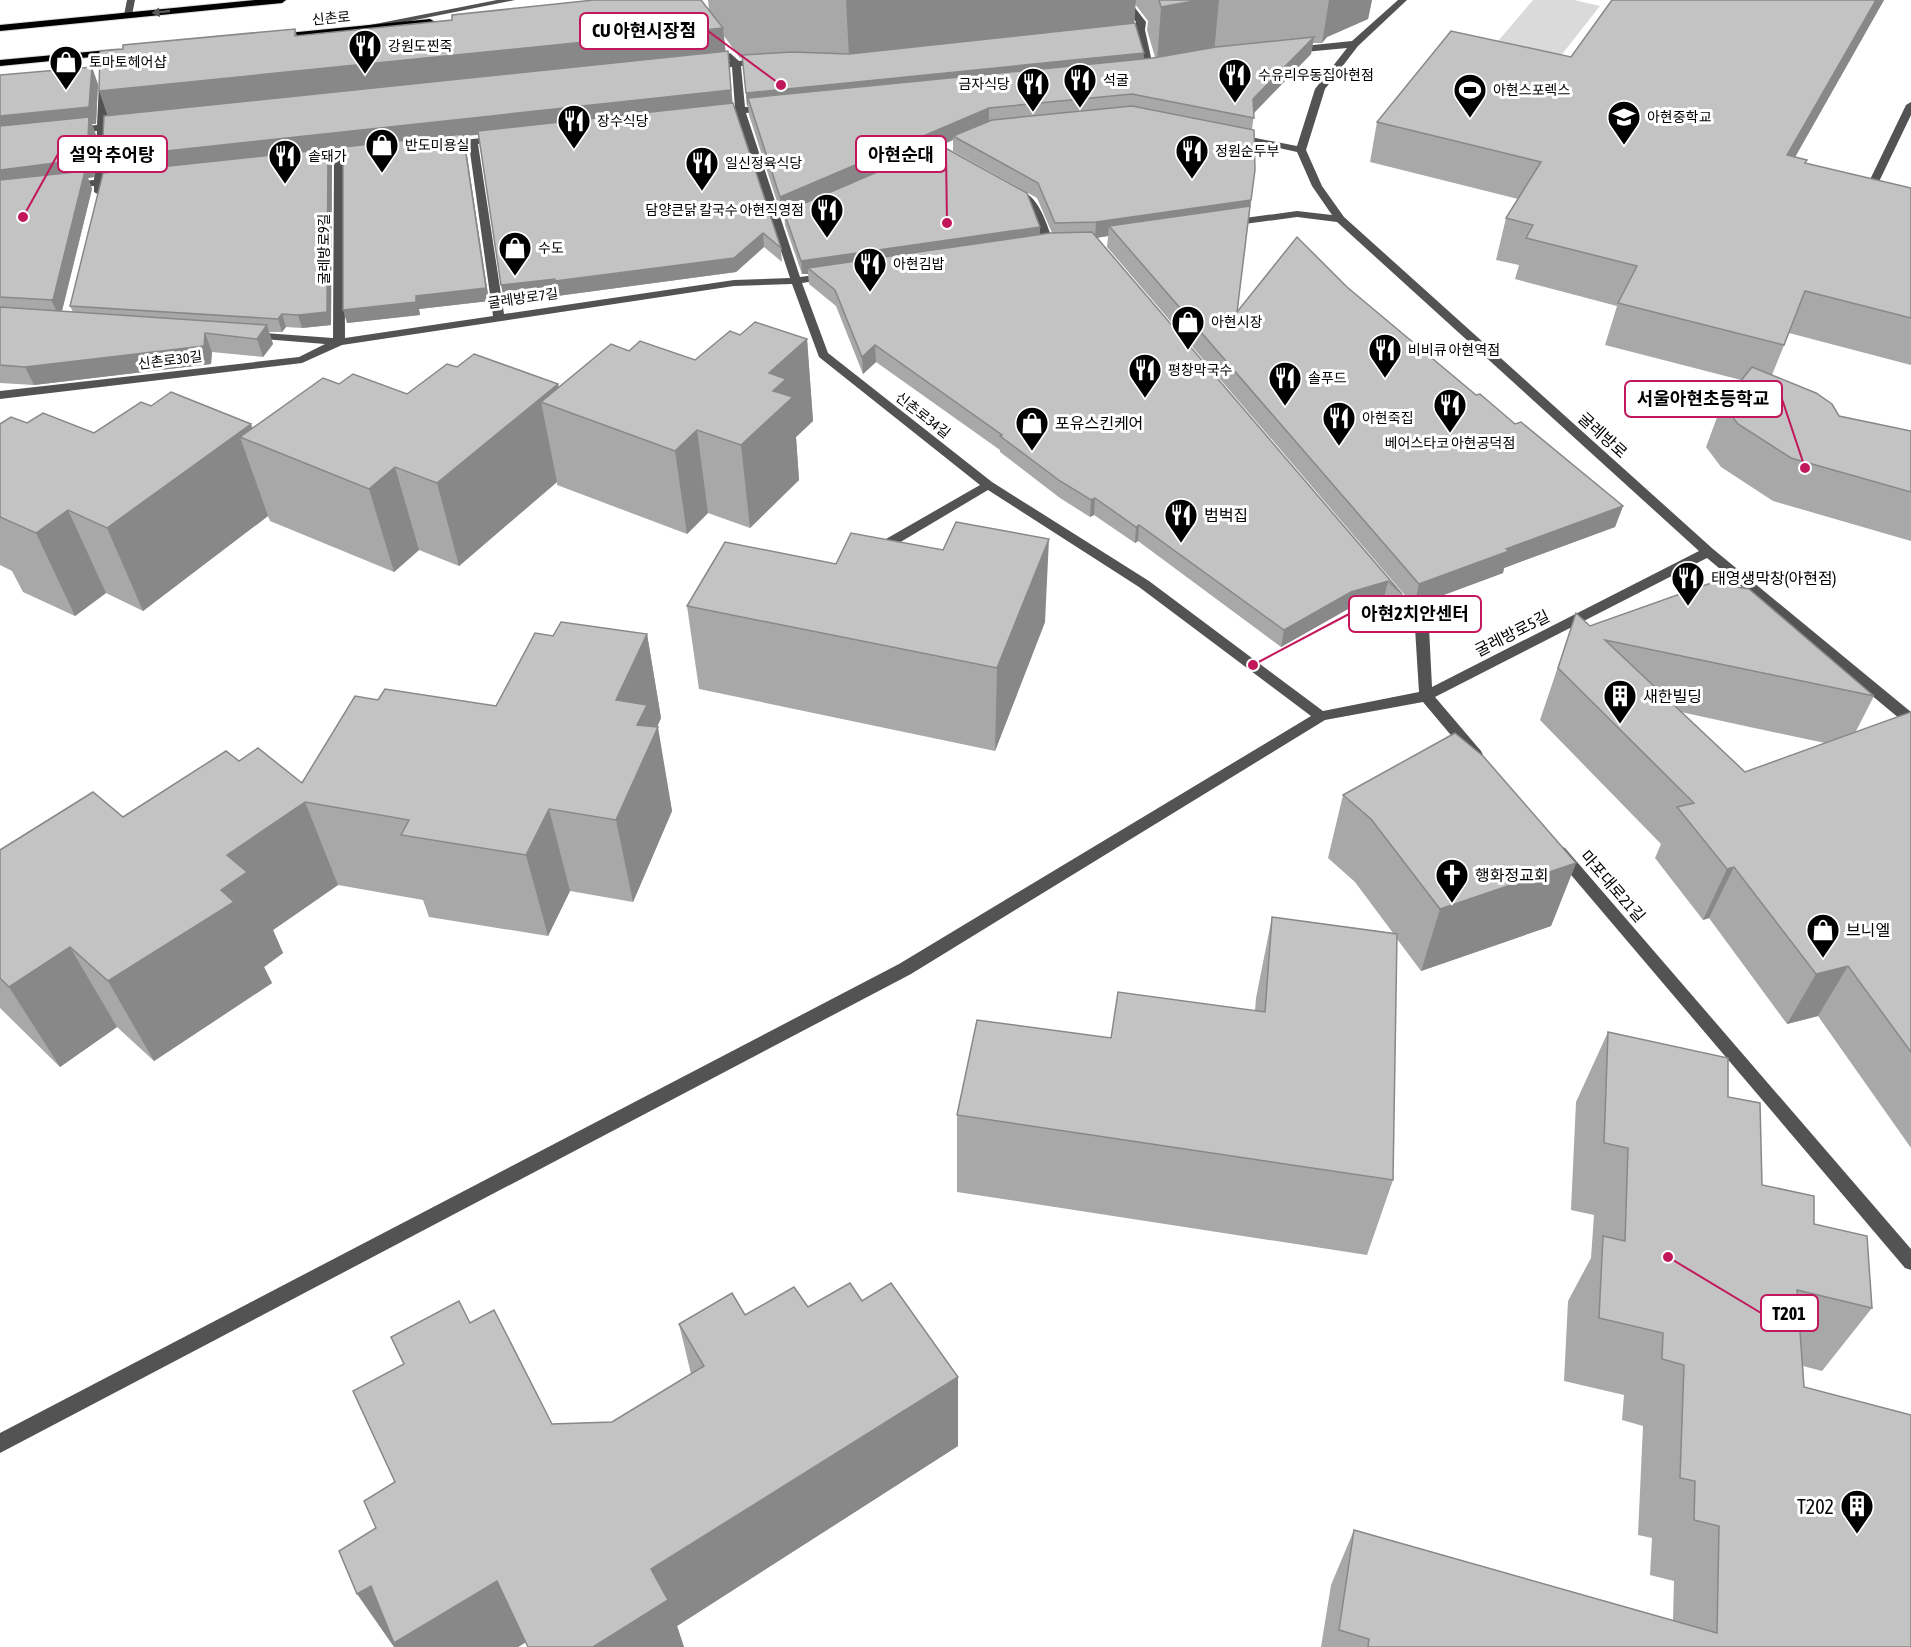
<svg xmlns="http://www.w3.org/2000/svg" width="1911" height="1647" font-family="'Asap Condensed','Noto Sans KR',sans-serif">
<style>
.green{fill:#dadada}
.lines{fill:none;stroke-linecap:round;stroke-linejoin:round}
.major-casing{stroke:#dbdbdb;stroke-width:2}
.minor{fill:#535353;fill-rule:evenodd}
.major{fill:#000;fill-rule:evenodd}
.wall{fill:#a8a8a8;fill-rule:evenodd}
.shaded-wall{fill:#888}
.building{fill:#c3c3c3;stroke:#888;stroke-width:1.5}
.oneway{fill:#595959}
.labels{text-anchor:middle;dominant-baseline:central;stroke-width:6;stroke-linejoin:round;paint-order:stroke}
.far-street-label{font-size:14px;fill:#000;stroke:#fff}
.far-poi-label{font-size:14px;fill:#000;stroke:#fff;text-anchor:start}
.poi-label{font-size:16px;fill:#000;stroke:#fff;text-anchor:start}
.street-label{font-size:16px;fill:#000;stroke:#fff}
.near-poi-label{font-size:20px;fill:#000;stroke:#fff;text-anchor:end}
.leader{fill:none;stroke:#c2185b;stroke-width:2}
.callout-dot{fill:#c2185b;stroke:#fff;stroke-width:2}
.callout{fill:#fff;stroke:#c2185b;stroke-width:2}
.callout-label{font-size:18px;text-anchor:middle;font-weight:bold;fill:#000}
</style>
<rect width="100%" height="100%" fill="#fff"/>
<path class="green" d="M1533,0H1574L1600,6L1556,62L1493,47Z"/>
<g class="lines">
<g class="major-casing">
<g id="major">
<path d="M255,0H286L282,3L0,31V25Z"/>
<path d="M430,19L435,22L433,24L278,40L273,37L278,34Z"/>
<path d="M119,49L124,52L122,54L0,66V60Z"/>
</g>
</g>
<g class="minor">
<path d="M127,0H135L132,15L128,18L124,15Z"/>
<path d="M497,0H515L365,30L360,27Z"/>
<path d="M1120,0H1129L1146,22L1145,30L1154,71L1146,69L1136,33L1116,35L1111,32L1116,29L1136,28V22Z"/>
<path d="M1398,0H1407L1358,46L1325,89L1306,150L1322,186L1344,217L1713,549L1911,712V725L1906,724L1707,558L1435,697L1481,751L1483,755L1481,759H1471L1423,702L1325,720L911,974L0,1453V1433L899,964L1311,716L1139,587L988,490L882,553H872L871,550L872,547L980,485L819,357L792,284L734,286L342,345L302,363L0,399V391L299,357L325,344L252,338L246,335L252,332L333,338L334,160L306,162L305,160L310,157L361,151L366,154L344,159L345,338L493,316L469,145L443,147V143L447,142L498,136L503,139L478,144L504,314L734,280L790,278L736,114L716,116L711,113L716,110L735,108L732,67L710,69L705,66L710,63L730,61L725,56L730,53L739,61L764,58L767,59V63L741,66L745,107L769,105L774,108L769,111L746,113L800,277L829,273L834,276L829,279L802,283L828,353L992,482L1149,581L1323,711L1419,692L1415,628L1382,588L1380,585L1382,582H1392L1429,627L1432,687L1699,551L1337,222L1297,217L1230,226L1225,223L1230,220L1297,211L1332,215L1312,186L1297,152L1230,137L1235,134L1297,146L1315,89L1347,48L1294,53L1289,50L1294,47L1352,41Z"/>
<path d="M104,81L109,84L107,124L122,122L127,125L107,130L105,178L119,177L124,180L104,185V192L99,195L94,192V186L72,188L67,185L72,182L94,180L97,131L74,133L69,130L74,127L97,125L99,84Z"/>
<path d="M1911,102V115L1875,190L1866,192L1865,190L1906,105Z"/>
<path d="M1009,190C1038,186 1046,224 1054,244L1053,246H1045L1028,204L1009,194Z"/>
<path d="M1560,846L1565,848L1911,1249V1270L1905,1268L1555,856L1552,852L1555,848Z"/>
</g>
<use href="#major" class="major"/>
</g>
<g class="wall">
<path d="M708,0H1372L1368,19L1327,37L1322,43H1313L1311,54L1254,113L1252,130L1255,170L1237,312L1347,287L1476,395L1515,424L1623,506L1615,527L1504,568L1503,573L1414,606L1107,247L1108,236L1096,238L1402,594L1398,611L1384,598L1348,609L1281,647L1138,541L1135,543L1094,515L1090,517L1060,498L1000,452V450L876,362L863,374L836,306L809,284L808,274H802L785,225L784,213L781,214L749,115L748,105L747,106L743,57L740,58L724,36L732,103L781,248L782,262L764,247L736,272L557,296V293L504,299L478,135L464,136L489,301L419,309L420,315L347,323L343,150L329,151L332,162L331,325L302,328L286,327L282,332H269L273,344L263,357L212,352L211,364L34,385L0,383V75L98,84L96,124H92L96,135L94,177L88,178L92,189L62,311L73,312L70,306L107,173L102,158L108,115L295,29L297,36L709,10ZM1135,4L1148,21L1147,30L1155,57L1144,59L1134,23ZM953,140V151L1037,198L1052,233L1040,235L941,145Z"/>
<path d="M1612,0H1884L1795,157L1805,163L1911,188V365L1789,333L1772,375L1839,416L1911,431V541L1773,501L1721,467L1706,447L1722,404L1741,380L1605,345L1617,306L1515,279L1519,265L1496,260L1506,218L1518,199L1370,162L1377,122L1571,57Z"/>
<path d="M740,335L807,339L813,421L796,437L799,480L750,528L708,513L687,534L557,485V482L459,566L419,550L394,572L270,521L268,516L143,611L106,593L75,616L23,592L12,571L0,565V424L27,423L94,433L151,406L251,424L252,429L339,384L407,394L457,367L558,384L559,387L629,351L695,360Z"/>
<path d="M687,606L1045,622L995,751L699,689Z"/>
<path d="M1576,613L1590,626L1874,696L1855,733L1911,712V1148L1818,1016L1787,1024L1709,918L1703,920L1655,858L1661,844L1540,720ZM1681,712L1745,726L1825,743L1745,772Z"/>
<path d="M647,634L661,718L657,727L672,811L633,902L570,891L548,936L429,917L423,900L338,885L273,930L283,953L264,967L272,983L154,1061L117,1027L60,1067L0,1008V850L123,817L239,761L302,783L378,700L496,706L553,636Z"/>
<path d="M1343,795L1576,863L1551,926L1421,971L1397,939L1393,1180L1367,1255L957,1192V1115L1255,1011L1256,998L1272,917L1393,933L1355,882L1328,858Z"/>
<path d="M1608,1032L1728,1097L1762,1185L1814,1224L1872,1308L1822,1371L1803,1366L1804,1387L1911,1647H1321L1331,1585L1354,1530L1673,1620L1674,1581L1650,1575L1652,1538L1638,1535L1643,1426L1622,1420L1624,1395L1564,1381L1568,1301L1591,1258L1594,1215L1571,1210L1576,1102Z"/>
<path d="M862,1301L958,1377V1446L677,1626L684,1647H528L526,1642L518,1647H394L376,1528L395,1482L404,1364L470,1323L552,1424L612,1422L691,1374L679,1324Z"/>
</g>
<g class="shaded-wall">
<path d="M846,0H1136L1134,26L849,56Z"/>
<path d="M1199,0H1219L1214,53L1157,63L1161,7Z"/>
<path d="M1329,0H1372L1368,19L1327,37L1322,43Z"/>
<path d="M1876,0H1884L1773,196L1787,155Z"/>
<path d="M723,28L726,59L110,123L99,91Z"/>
<path d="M1314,37L1311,54L1251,116L1253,99Z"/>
<path d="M728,51L733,107L464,136L489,301L419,309L420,315L347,323L343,310L416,296L464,136L329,151L332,162L331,325L302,328L298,315L108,175L102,158Z"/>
<path d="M1144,53L1143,65L748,98V105L747,106L746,93Z"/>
<path d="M92,67L98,84L96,124H92L96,135L94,177L88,178L92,189L60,319L0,188V116Z"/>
<path d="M989,108V125L953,136V140L781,214L780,197Z"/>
<path d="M1251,200L1249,216L1109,226L1108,236L1095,238L1096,222Z"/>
<path d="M1040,227V240L808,268V274H802L801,261Z"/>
<path d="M763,233L764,247L736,272L557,296V293L504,299L501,285Z"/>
<path d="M282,314L286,327L282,332L278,319Z"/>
<path d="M267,325L273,344L263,357L257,339Z"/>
<path d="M205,333L212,352L211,364L34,385L25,367Z"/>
<path d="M807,339L813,421L796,437L799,480L750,528L741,445L769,373Z"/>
<path d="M875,345L876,362L863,374L862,357Z"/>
<path d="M558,384L563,410L541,402L557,482L459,566L437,483Z"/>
<path d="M251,424L258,444L240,437L268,516L143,611L107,528Z"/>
<path d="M697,430L708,513L687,534L675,451Z"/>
<path d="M395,467L419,550L394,572L369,489Z"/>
<path d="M1095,498L1094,515L1090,517L1091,500Z"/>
<path d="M1623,506L1615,527L1504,568L1503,573L1414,606L1419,584L1506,549Z"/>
<path d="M68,510L106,593L75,616L36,533Z"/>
<path d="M1139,525L1138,541L1135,543L1136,527Z"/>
<path d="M1049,539L1045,622L995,751L997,668Z"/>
<path d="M1388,581L1384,598L1348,609L1281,647L1284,630L1351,592Z"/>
<path d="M647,634L661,718L652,738L658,727L672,811L633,902L616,820V700Z"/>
<path d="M305,802L338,885L273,930L283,953L264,967L272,983L154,1061L108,981L227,855Z"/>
<path d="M549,809L570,891L548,936L526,855Z"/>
<path d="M1576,863L1551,926L1421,971L1440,909Z"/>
<path d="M1734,867L1709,918L1703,920L1727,869Z"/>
<path d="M70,947L117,1027L60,1067L9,987Z"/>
<path d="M1848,966L1818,1016L1787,1024L1816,974Z"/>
<path d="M958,1377V1446L677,1626L684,1647H593L651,1569Z"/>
<path d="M497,1581L528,1641L518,1647H394L357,1594L371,1586Z"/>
</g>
<g class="building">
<path d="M594,0H701L723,28L99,91L100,51L123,49V45L295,29V36L452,20V15Z"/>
<path d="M1159,0H1199L1161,7Z"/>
<path d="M1612,0H1876L1787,155L1807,160L1805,163L1911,188V318L1805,291L1784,345L1618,303L1637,266L1526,238L1533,225L1506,218L1541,162L1377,122L1451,31L1571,57Z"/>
<path d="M1135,23L1144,53L746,93L742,55L792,52L849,54Z"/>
<path d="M1314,37L1253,99L1254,118L1132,94L989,108L780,197L748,98L1153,58L1216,47Z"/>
<path d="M728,51L731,90L102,158L104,116Z"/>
<path d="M92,67L89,107L0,116V75Z"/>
<path d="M733,103L781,248L763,233L734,258L555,281V279L501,285L478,131Z"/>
<path d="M1132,106L1254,130L1255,170L1251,200L1096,222L1055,223L1038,183L953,136L992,120Z"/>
<path d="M89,117L87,159L0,170V126Z"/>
<path d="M463,134L486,288L416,296V302L343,310V147Z"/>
<path d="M940,145L1027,193L1040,227L801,261L784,212Z"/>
<path d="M328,149L327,312L298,315L282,314L278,319L70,306L103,173Z"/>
<path d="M85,171L53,300L0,297V180Z"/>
<path d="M1250,206L1237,312L1297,237L1347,287L1476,395L1480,394L1515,424L1521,422L1623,506L1506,549L1509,551L1419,584L1109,226Z"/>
<path d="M1092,232L1402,594L1388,581L1351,592L1284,630L1139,525L1136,527L1095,498L1091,500L1060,481L1000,436L1002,435L875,345L862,357L835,290L808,268L1050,233Z"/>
<path d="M0,307L267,325L257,339L205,333L204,346L25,367L0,365Z"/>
<path d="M755,322L807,339L769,373L786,379L773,391L793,397L741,445L697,430L675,451L541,402L611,344L629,351L640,341L695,360L730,331L740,335Z"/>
<path d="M474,354L558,384L437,483L395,467L369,489L240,437L323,378L339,384L353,374L407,394L447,364L457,367Z"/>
<path d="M1752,367L1816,393L1832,404L1839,416L1911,431V492L1791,458L1738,424L1722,404Z"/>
<path d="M171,392L251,424L107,528L68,510L36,533L0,517V424L11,417L27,423L43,413L94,433L141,402L151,406Z"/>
<path d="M956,522L1049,539L997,668L687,606L725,542L836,564L851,533L943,550Z"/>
<path d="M1711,583L1749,589L1874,696L1605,640L1745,772L1911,712V1052L1848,966L1816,974L1734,867L1727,869L1677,807L1694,803L1558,668L1576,613L1590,626Z"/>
<path d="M561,622L647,634L616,700L647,705L637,725L658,727L616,820L549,809L526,855L401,835L409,820L305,802L227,855L247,872L221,890L234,902L108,981L70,947L9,987L0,978V850L93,792L123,817L226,751L239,761L258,748L302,783L355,696L378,700L385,689L496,706L535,633L553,636Z"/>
<path d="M1455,733L1483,756L1576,863L1440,909L1371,819L1343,795Z"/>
<path d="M1272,917L1397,934L1393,1180L957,1115L977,1020L1111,1038L1118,992L1265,1012Z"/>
<path d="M1608,1032L1728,1058V1097L1760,1103L1762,1185L1814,1196V1224L1867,1236L1872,1308L1797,1290L1804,1387L1911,1415V1647H1368L1369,1639L1339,1630L1354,1530L1717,1633L1719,1526L1694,1520L1695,1481L1680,1478L1684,1365L1662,1359L1663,1333L1599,1318L1603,1236L1625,1241L1628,1148L1604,1143Z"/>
<path d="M850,1283L862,1301L891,1283L958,1377L651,1569L668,1600L593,1647H528L497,1581L394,1643L371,1586L357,1594L339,1551L376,1528L364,1501L395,1482L353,1391L404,1364L391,1337L459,1301L470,1323L494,1310L552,1424L612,1422L704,1366L679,1324L732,1293L745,1315L794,1287L808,1307Z"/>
</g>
<defs><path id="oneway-solid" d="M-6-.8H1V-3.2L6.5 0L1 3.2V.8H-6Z" transform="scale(1.5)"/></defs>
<use class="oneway" href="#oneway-solid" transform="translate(161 12) rotate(174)"/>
<defs>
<g id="restaurant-pin" transform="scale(1.725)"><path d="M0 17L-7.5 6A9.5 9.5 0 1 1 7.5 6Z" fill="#000" stroke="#fff"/><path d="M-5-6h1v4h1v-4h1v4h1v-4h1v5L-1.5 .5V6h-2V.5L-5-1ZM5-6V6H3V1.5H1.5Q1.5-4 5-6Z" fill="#fff"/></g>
<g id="shop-pin" transform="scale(1.725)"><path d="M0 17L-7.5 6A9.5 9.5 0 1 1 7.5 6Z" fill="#000" stroke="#fff"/><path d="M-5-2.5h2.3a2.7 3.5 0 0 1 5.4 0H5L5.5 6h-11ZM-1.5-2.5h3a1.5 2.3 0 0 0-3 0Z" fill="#fff"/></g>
<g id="stadium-pin" transform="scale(1.725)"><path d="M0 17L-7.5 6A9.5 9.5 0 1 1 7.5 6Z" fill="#000" stroke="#fff"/><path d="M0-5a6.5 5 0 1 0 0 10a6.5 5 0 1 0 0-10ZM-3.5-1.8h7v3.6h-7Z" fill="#fff"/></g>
<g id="school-pin" transform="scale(1.725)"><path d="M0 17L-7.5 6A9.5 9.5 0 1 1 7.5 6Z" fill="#000" stroke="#fff"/><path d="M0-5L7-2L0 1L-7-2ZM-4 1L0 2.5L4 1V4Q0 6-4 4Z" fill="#fff"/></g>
<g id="building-pin" transform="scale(1.725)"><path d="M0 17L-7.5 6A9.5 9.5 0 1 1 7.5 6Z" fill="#000" stroke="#fff"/><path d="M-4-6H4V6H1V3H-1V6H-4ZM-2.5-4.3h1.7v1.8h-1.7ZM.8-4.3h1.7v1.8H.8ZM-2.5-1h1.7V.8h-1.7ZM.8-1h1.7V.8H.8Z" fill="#fff"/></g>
<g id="church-pin" transform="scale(1.725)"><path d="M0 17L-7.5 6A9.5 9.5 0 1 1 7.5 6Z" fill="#000" stroke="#fff"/><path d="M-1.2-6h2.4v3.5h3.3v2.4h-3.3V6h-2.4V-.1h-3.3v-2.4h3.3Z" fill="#fff"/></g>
</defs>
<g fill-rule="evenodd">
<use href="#restaurant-pin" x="365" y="46"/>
<use href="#shop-pin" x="66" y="62"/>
<use href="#restaurant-pin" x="1235" y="75"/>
<use href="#restaurant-pin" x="1080" y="80"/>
<use href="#restaurant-pin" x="1033" y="84"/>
<use href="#stadium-pin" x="1470" y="90"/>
<use href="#school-pin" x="1624" y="117"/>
<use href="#restaurant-pin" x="574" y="121"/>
<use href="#shop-pin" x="382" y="145"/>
<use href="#restaurant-pin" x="1192" y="151"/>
<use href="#restaurant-pin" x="285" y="156"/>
<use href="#restaurant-pin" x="702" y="163"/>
<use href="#restaurant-pin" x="827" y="210"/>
<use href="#shop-pin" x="515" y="248"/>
<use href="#restaurant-pin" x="870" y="264"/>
<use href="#shop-pin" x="1188" y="322"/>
<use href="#restaurant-pin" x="1385" y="350"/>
<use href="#restaurant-pin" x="1145" y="370"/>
<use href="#restaurant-pin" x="1285" y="378"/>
<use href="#restaurant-pin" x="1450" y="405"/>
<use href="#restaurant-pin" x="1339" y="418"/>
<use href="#shop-pin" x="1032" y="423"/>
<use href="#restaurant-pin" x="1181" y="515"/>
<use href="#restaurant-pin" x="1688" y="578"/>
<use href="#building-pin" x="1620" y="696"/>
<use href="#church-pin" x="1452" y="875"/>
<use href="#shop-pin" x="1823" y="930"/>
<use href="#building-pin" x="1857" y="1506"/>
</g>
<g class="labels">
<g class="far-street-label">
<text transform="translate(331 18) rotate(-5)">신촌로</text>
<text transform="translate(324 249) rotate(-90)">굴레방로9길</text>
<text transform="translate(523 298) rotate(-8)">굴레방로7길</text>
<text transform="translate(170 360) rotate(-7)">신촌로30길</text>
<text transform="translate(923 415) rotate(38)">신촌로34길</text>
</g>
<g class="far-poi-label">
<text x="388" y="46">강원도찐죽</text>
<text x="89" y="62">토마토헤어샵</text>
<text x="1258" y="75">수유리우동집아현점</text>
<text x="1103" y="80">석굴</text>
<text x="1010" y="84" text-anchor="end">금자식당</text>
<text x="1493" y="90">아현스포렉스</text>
<text x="1647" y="117">아현중학교</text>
<text x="597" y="121">장수식당</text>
<text x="405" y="145">반도미용실</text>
<text x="1215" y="151">정원순두부</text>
<text x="308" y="156">솥돼가</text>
<text x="725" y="163">일신정육식당</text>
<text x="804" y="210" text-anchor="end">담양큰닭 칼국수 아현직영점</text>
<text x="538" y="248">수도</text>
<text x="893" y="264">아현김밥</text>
<text x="1211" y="322">아현시장</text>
<text x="1408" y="350">비비큐 아현역점</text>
<text x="1168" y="370">평창막국수</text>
<text x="1308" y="378">솔푸드</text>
<text x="1362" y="418">아현죽집</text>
<text x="1450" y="443" text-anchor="middle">베어스타코 아현공덕점</text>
</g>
<g class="poi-label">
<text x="1055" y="423">포유스킨케어</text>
<text x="1204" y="515">범벅집</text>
<text x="1711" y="578">태영생막창(아현점)</text>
<text x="1643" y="696">새한빌딩</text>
<text x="1475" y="875">행화정교회</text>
<text x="1846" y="930">브니엘</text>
</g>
<g class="street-label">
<text transform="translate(1603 435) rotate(42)">굴레방로</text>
<text transform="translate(1512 633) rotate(-27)">굴레방로5길</text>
<text transform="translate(1613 886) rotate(49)">마포대로21길</text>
</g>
<g class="near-poi-label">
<text x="1834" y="1506">T202</text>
</g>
</g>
<path class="leader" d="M781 85L708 31M947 223L946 154M23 217L58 154M1805 468L1782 399M1253 665L1349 614M1668 1257L1761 1313"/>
<g class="callout-dot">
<circle cx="781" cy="85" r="6"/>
<circle cx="947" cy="223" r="6"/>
<circle cx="23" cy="217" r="6"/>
<circle cx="1805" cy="468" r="6"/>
<circle cx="1253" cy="665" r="6"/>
<circle cx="1668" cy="1257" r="6"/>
</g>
<g class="callout">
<rect x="580" y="13" width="128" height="36" rx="6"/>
<rect x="856" y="136" width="90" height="36" rx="6"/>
<rect x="58" y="136" width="109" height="36" rx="6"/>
<rect x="1625" y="381" width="157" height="36" rx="6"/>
<rect x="1349" y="596" width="132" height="36" rx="6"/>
<rect x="1761" y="1295" width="57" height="36" rx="6"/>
</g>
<g class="callout-label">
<text x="644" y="37">CU 아현시장점</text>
<text x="901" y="161">아현순대</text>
<text x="112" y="161">설악 추어탕</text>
<text x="1703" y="405">서울아현초등학교</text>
<text x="1415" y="620">아현2치안센터</text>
<text x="1789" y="1320">T201</text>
</g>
</svg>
